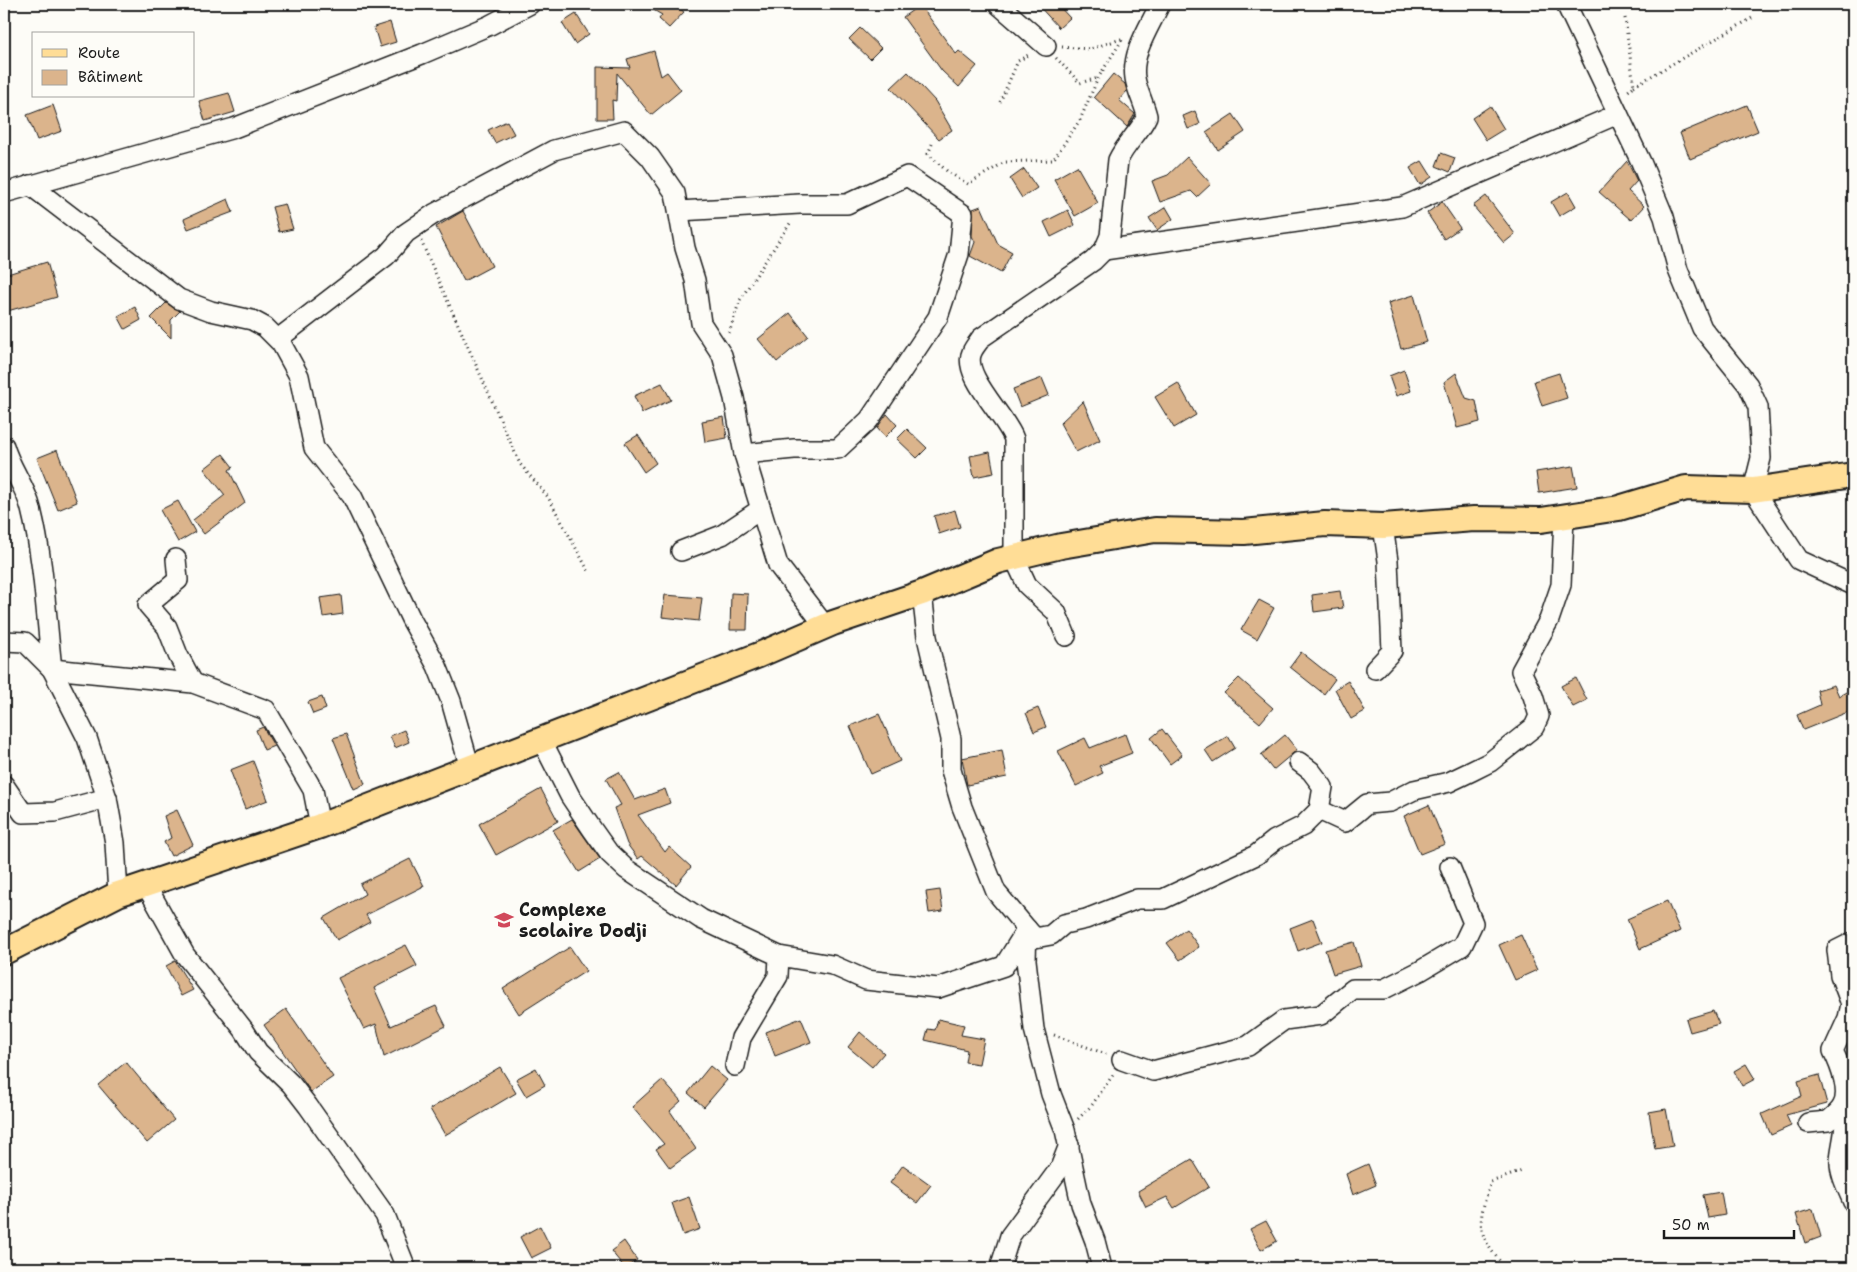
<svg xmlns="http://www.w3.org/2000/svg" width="1857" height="1272" font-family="'Shantell Sans',sans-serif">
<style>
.building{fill:#dbb48c;stroke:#1c1c1c}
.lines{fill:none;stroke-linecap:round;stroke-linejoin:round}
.minor-casing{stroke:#1c1c1c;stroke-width:22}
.major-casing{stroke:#1c1c1c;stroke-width:28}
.path{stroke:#1c1c1c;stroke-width:3;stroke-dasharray:1 4;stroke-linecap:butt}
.minor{stroke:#fdfcf7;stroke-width:19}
.major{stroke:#ffdd96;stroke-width:24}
.labels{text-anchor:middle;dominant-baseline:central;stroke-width:4.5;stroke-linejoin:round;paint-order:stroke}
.poi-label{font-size:18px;font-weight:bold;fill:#1c1c1c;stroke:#fdfcf7;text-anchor:start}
</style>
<rect width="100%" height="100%" fill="#fdfcf7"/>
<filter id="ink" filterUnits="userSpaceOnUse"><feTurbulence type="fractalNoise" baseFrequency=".02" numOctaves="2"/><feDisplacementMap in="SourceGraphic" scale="10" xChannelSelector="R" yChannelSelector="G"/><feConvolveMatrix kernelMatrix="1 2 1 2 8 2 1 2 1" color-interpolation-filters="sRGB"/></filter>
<g filter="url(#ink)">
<g class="building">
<path d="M643,4H674L684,12L669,28L659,19L662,15Z"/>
<path d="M1037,4H1057L1070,18L1059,28Z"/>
<path d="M920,5L956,54L959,51L977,66L959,87L942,71L903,17Z"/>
<path d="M576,14L589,34L575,44L562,23Z"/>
<path d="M390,22L396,42L380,47L374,27Z"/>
<path d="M860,28L881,48L870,59L849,39Z"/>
<path d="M654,51L661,76L667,72L681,90L651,115L617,73L616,101L612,100L613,119H597V67L630,68L627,59Z"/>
<path d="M908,72L935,101L952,130L939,139L891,88Z"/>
<path d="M1113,74L1125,84L1127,91L1119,100L1135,114L1127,127L1094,97Z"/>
<path d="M229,93L235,112L205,121L199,101Z"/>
<path d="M53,105L62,131L37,140L27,115Z"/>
<path d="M1747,105L1758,131L1690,159L1680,133Z"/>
<path d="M1490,106L1504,129L1486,140L1472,118Z"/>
<path d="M1195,111L1200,124L1188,129L1183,116Z"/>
<path d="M1233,114L1245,132L1218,150L1206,132Z"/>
<path d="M507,121L514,134L495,143L488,130Z"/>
<path d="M1441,153L1455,158L1450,172L1436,166Z"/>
<path d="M1187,157L1211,184L1197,197L1191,191L1160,202L1152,181L1168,175Z"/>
<path d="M1422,161L1432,177L1420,185L1410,168Z"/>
<path d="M1627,161L1637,181L1628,191L1644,206L1631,220L1599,192Z"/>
<path d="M1077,166L1098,203L1075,216L1054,179Z"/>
<path d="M1024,169L1037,188L1022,198L1010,179Z"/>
<path d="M1568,192L1576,206L1559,216L1551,202Z"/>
<path d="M1486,196L1515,234L1504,243L1473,206Z"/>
<path d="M228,199L233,212L188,229L184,219Z"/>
<path d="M1442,202L1460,228L1444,239L1427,213Z"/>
<path d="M285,204L293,229L279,232L272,207Z"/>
<path d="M981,206L998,244L1012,252L1001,273L970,256L975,242L972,236L973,209Z"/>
<path d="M1166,207L1173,219L1157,230L1149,218Z"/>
<path d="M1068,210L1075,225L1051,237L1044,222Z"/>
<path d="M463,211L492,266L464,281L436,227Z"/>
<path d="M47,262L57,297L4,312V275Z"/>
<path d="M1414,295L1427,342L1401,349L1388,303Z"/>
<path d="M166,303L180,311L171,320V338L151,318Z"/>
<path d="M135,307L141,320L125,329L118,316Z"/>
<path d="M790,313L808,336L777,362L758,339Z"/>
<path d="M1404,370L1411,391L1396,396L1389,376Z"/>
<path d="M1456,373L1466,398L1476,401L1480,422L1457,428L1444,382Z"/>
<path d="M1559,373L1567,398L1542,406L1534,381Z"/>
<path d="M1042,378L1049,395L1020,407L1013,389Z"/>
<path d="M662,383L671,400L642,413L634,396Z"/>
<path d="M1178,383L1196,415L1174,428L1155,397Z"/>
<path d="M1083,401L1100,440L1076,452L1060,423Z"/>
<path d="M887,414L897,425L885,437L877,428Z"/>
<path d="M724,417L727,438L705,442L702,421Z"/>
<path d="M907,429L927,448L917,458L897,439Z"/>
<path d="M638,435L656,463L644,472L625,443Z"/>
<path d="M57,450L77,502L58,510L37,458Z"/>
<path d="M990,452L994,473L974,477L970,456Z"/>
<path d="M223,454L233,467L229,470L245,503L204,534L193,520L225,495L204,469Z"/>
<path d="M1573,466L1577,487L1539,493L1536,472Z"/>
<path d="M178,501L195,532L178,542L160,510Z"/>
<path d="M955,510L960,527L939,534L934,516Z"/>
<path d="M1340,591L1343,608L1314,612L1312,595Z"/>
<path d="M731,593L748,594L747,630H730Z"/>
<path d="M341,595L343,614L323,617L320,598Z"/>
<path d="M665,595L702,598L699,621L662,617Z"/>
<path d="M1259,600L1274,608L1257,639L1241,630Z"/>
<path d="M1301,652L1335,679L1324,694L1290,667Z"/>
<path d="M1239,678L1273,708L1260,723L1224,693Z"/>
<path d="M1576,678L1587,700L1573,707L1561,686Z"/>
<path d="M1348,681L1365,711L1351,719L1335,689Z"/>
<path d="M1834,685L1839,696L1848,691L1853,703V710L1803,730L1797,715L1820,705L1817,690Z"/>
<path d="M322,697L326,709L313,714L308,702Z"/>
<path d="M1038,708L1046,727L1034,732L1026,713Z"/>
<path d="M879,714L900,761L871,774L850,726Z"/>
<path d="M263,727L274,746L264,750L256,730Z"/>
<path d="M1162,729L1182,755L1170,764L1151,738Z"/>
<path d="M404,730L409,742L395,748L390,736Z"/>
<path d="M346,734L365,784L354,789L333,738Z"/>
<path d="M1125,734L1132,753L1099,766L1103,773L1076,786L1058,751L1085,738L1090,748Z"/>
<path d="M1285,735L1297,750L1273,770L1261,755Z"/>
<path d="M1228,736L1235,748L1213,762L1205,750Z"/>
<path d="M1002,750L1007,777L967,785L962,758Z"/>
<path d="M253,761L268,800L245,809L230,770Z"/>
<path d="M619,772L635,800L665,789L670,803L638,815L665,852L669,847L691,867L676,885L642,856L638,859L627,844L614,808L621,805L606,779Z"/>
<path d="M541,789L558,821L496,855L479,824Z"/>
<path d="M1429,805L1445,844L1420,854L1404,816Z"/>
<path d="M177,810L193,845L171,856L164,842L171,838L164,816Z"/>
<path d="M572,819L600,859L579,872L553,830Z"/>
<path d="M410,859L424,886L366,915L370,922L337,940L324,918L365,894L360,884Z"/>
<path d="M940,890L943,911L929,913L926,892Z"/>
<path d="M1667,901L1680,931L1640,949L1627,919Z"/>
<path d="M1313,919L1322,942L1298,951L1290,928Z"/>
<path d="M1186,929L1199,947L1180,960L1167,943Z"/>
<path d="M1521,935L1537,970L1515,980L1499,945Z"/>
<path d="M1354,942L1361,966L1333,974L1325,950Z"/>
<path d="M406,945L417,966L374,988L391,1026L436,1006L446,1026L384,1057L376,1024L364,1029L338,978Z"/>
<path d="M570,947L586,971L519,1014L503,989Z"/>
<path d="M175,961L193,990L181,996L166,966Z"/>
<path d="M286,1009L333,1077L311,1092L264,1025Z"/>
<path d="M1713,1011L1719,1024L1690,1032L1686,1019Z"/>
<path d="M801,1018L811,1042L775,1056L766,1032Z"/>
<path d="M938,1019L964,1025L961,1035L984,1039L979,1064L965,1062L967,1050L925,1040L928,1029L935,1030Z"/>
<path d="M860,1032L884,1053L872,1067L848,1047Z"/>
<path d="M126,1062L174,1120L147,1143L98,1085Z"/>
<path d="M1746,1064L1755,1079L1742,1086L1734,1071Z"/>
<path d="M710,1066L727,1080L704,1107L688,1093Z"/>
<path d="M500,1067L516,1093L445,1135L430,1109Z"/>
<path d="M536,1068L545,1085L526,1096L516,1079Z"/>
<path d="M1819,1075L1827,1104L1786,1115L1791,1126L1771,1135L1762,1114L1802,1096L1798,1081Z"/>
<path d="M662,1080L681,1101L670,1111L696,1149L670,1168L656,1149L664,1144L632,1107Z"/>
<path d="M1666,1109L1673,1146L1655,1149L1649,1112Z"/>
<path d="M1192,1159L1209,1187L1174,1208L1167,1197L1146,1207L1138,1191Z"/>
<path d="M1368,1164L1376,1185L1353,1195L1346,1174Z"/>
<path d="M903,1165L931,1185L917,1203L890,1183Z"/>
<path d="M1721,1192L1725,1215L1708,1218L1703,1195Z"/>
<path d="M689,1197L700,1229L683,1235L672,1203Z"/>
<path d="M1813,1209L1821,1237L1805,1243L1796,1214Z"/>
<path d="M1266,1221L1277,1241L1261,1250L1250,1229Z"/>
<path d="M540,1226L551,1248L531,1258L520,1237Z"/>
<path d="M624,1241L637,1260L625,1268L611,1251Z"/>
</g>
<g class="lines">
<g class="minor-casing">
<g id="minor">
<path d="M998,4L1046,46"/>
<path d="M1566,4L1641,162L1664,217L1678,270L1702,328L1748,385L1758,407L1761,458L1753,490L1799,560L1853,585"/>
<path d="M30,185L179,299L211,311L252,320L265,327L281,343L299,376L314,448L352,496L411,619L437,666L451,701L470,768"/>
<path d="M4,193L234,128L422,54L490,25L530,4"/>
<path d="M679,211L800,204H847L907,176L963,214L959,254L938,317L869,420L838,449H794L744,454"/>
<path d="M1104,250L1402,207L1618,114"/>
<path d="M278,339L386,256L406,233L434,214L554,150L624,131L650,157L675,193L685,248L695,280L701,323L722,355L734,398L744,454L778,565L825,626"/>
<path d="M4,446C10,468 26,487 31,509C44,561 46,616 52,669"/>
<path d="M681,551L722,535L761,509"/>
<path d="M176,559L178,580L148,605L167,627L178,655L193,683"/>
<path d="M922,593L927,637L951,739V770L962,807L996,892L1027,929L1026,960L1034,1029L1051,1094L1065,1130L1081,1204L1095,1241L1102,1268"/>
<path d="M1066,636L1056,612L1027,585L1014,557V439C1006,416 961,375 972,352C974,347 978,343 981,338L1093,261L1104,250L1110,236L1118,160C1126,143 1140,132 1147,116C1144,103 1137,91 1135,78C1131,53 1150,26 1160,4"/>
<path d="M4,641L25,642L52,669L87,738L107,798L115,843L118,894"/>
<path d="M52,669L193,683L266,710L313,790L320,826"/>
<path d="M1375,669L1392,651L1388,561L1383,526"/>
<path d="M541,739L570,796L592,829L609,853L626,869L701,919L779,956L778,976L741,1038L735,1066"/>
<path d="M4,785L23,813L55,812L107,798"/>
<path d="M1319,810L1345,822L1367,804L1390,802L1414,790L1449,782L1472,771L1490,762L1534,727L1539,716L1533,696L1521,671L1549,620L1561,585L1564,517"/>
<path d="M146,885L185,955L244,1030L258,1052L291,1084L308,1106L385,1215L406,1268"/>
<path d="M779,956L832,965L866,980L938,988L1004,966L1027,929L1035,938L1051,935L1064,924L1086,919L1137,899H1163L1256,855L1275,840L1303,826L1319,810L1323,787L1311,771L1299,762"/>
<path d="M1122,1060L1153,1071L1248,1046L1284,1020L1321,1015L1353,989H1384L1420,971L1462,946L1473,923L1450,867"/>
<path d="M1842,1107C1849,1124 1841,1144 1840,1160C1839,1173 1848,1190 1853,1202"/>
<path d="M1808,1123L1828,1121C1833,1117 1839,1112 1842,1107C1851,1092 1840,1065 1833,1051L1848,1018L1851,1004L1840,975L1837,950L1853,942"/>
<path d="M1000,1268L1010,1236L1060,1168L1069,1145"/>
</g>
</g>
<g class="major-casing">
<path id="major" d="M4,952L118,894L320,826L759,655L833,623L922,593L998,561L1061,546L1155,530L1244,532L1325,524L1383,526L1474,519L1541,520L1619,508L1686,488L1753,490L1853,475"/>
</g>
<g class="path">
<path d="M1625,18L1634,86L1626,93"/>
<path d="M1062,47L1090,49L1124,38"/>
<path d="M1056,58L1080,83L1098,78"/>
<path d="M1634,86L1752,18"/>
<path d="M1000,102L1018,61L1030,54"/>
<path d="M932,144L928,154L948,172L968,184L1005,162L1053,160L1080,120L1098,78L1122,40"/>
<path d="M421,241L520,464L548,497L589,572"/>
<path d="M729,333L740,300L791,222"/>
<path d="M1054,1035L1106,1054"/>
<path d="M1078,1119L1092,1105L1113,1075"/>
<path d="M1506,1268C1475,1234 1477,1223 1491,1182L1522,1171"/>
</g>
<use href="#minor" class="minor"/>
<use href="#major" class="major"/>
</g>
</g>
<defs>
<g id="school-bare" transform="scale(1.5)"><path d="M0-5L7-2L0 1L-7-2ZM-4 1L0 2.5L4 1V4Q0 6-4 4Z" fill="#d1495b" stroke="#fdfcf7" stroke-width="2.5" paint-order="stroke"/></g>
</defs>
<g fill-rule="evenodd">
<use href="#school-bare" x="504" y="920"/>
</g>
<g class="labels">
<g class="poi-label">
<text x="519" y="910">Complexe<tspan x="519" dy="21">scolaire Dodji</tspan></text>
</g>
</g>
<rect width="1857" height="1272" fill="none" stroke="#fdfcf7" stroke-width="20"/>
<rect x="10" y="10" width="1837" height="1252" fill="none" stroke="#1c1c1c" stroke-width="2" filter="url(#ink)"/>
<rect x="32" y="32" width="162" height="65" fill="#fdfcf7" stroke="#a3a29f"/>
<rect x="42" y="49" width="25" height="8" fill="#ffdd96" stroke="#a3a29f"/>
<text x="78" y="58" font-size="15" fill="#1c1c1c">Route</text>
<rect x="42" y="70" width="25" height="15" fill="#dbb48c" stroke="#a3a29f"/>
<text x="78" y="82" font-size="15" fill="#1c1c1c">Bâtiment</text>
<path d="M1664 1230v8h130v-8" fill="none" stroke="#1c1c1c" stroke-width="2.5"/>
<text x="1672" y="1230" font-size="15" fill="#1c1c1c" stroke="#fdfcf7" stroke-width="4" paint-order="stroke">50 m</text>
</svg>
